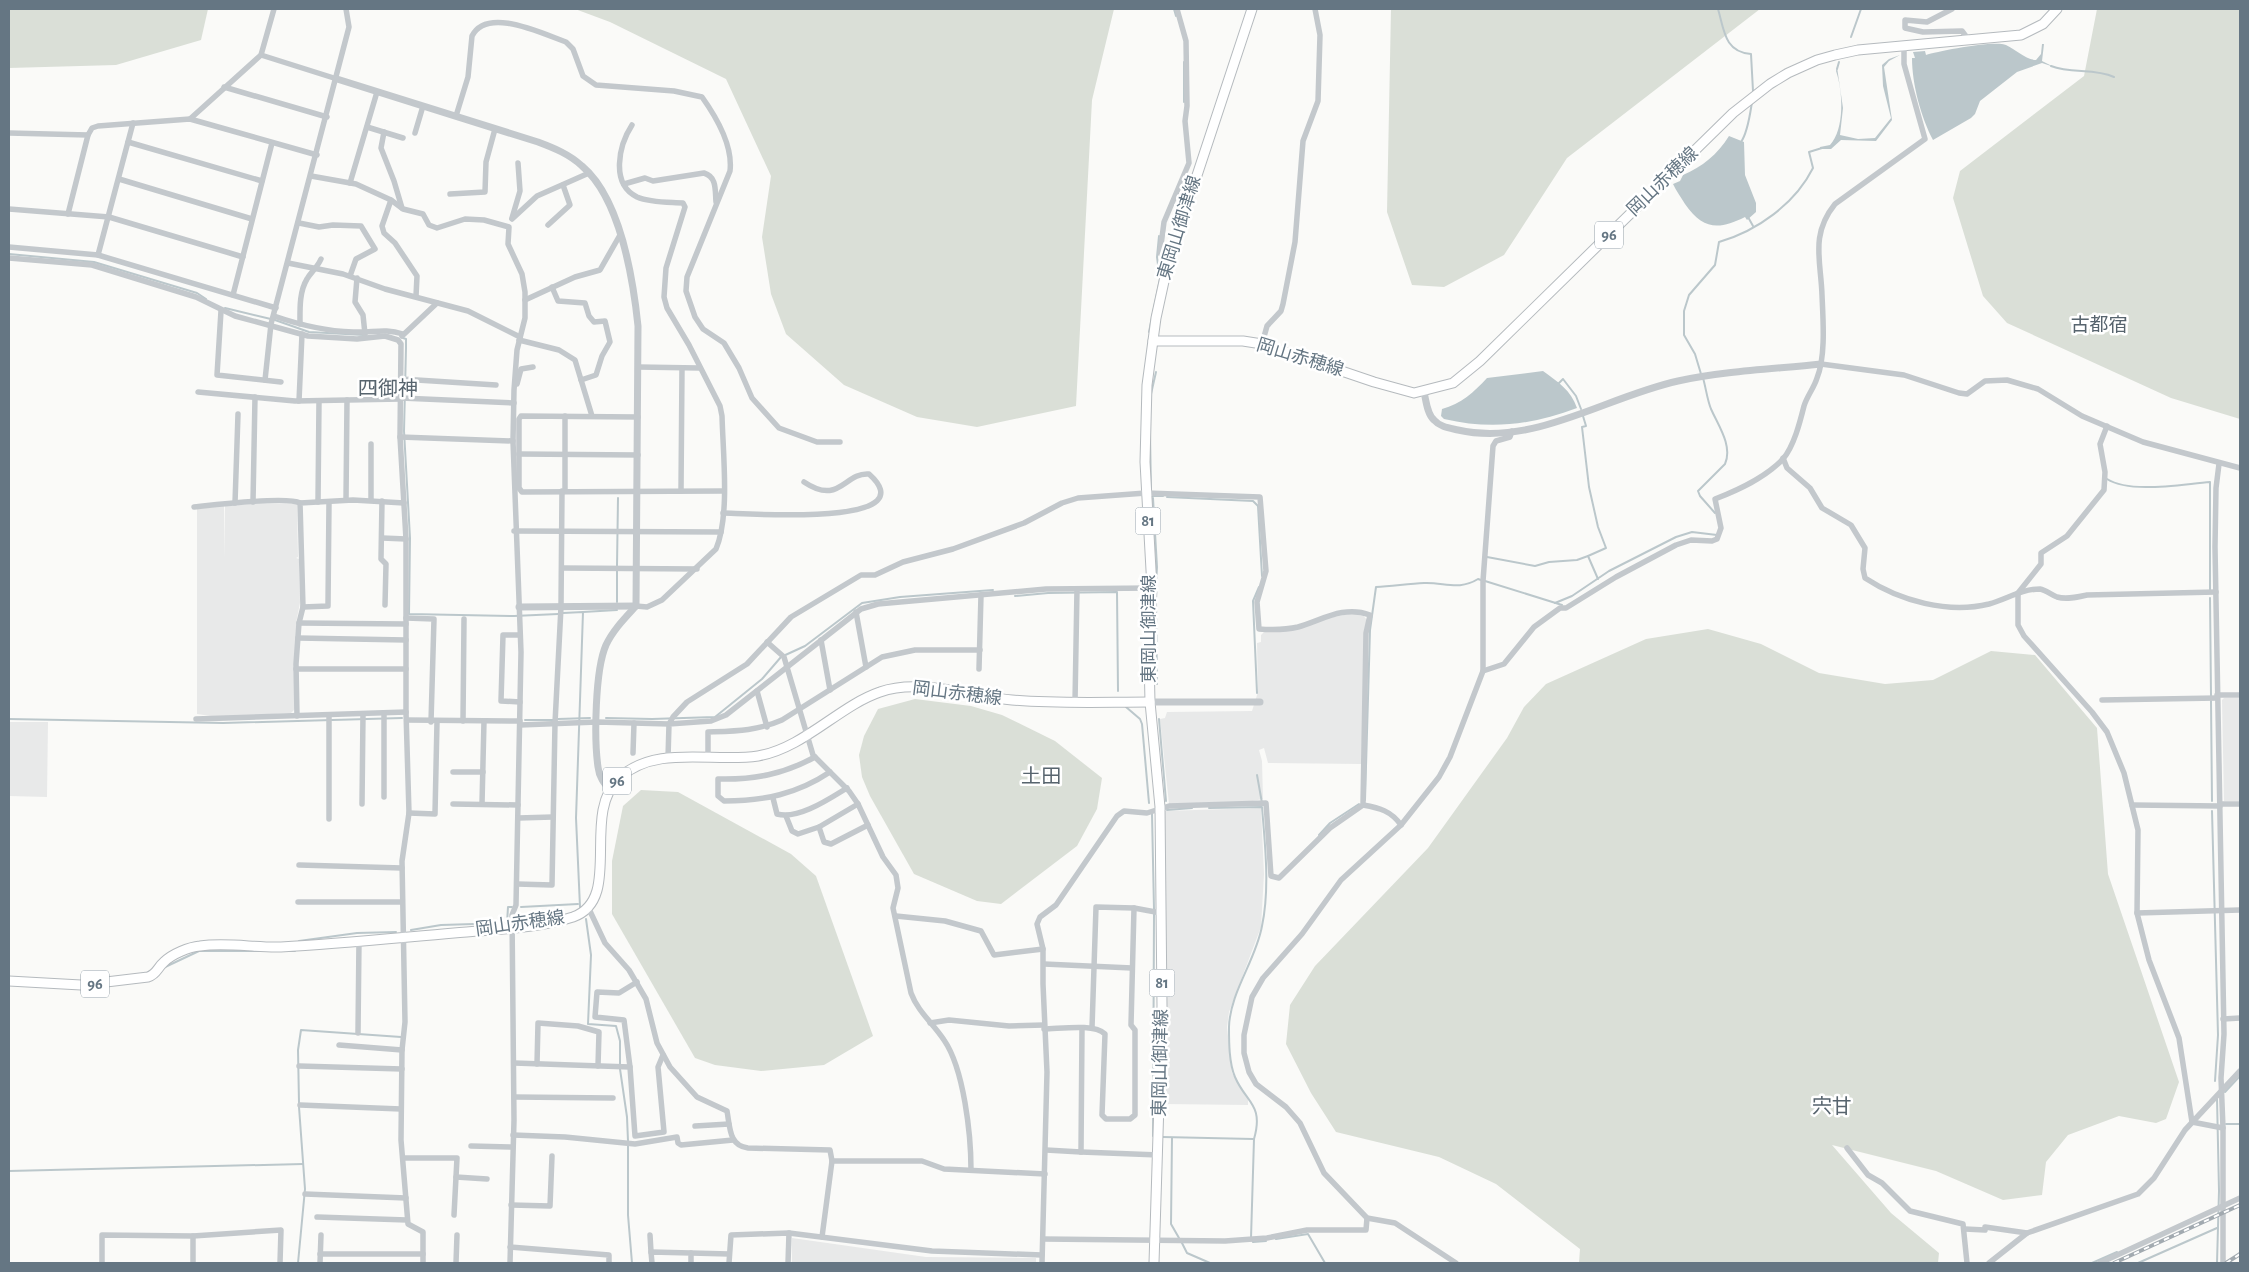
<svg xmlns="http://www.w3.org/2000/svg" width="2249" height="1272" font-family="'Alegreya Sans','Noto Sans JP',sans-serif">
<style>
.built{fill:#e8e9e9}
.green{fill:#dadfd7}
.water{fill:#bbc7cb}
.lines{fill:none;stroke-linecap:round;stroke-linejoin:round}
.stream{stroke:#bbc7cb;stroke-width:2}
.primary-casing{stroke:#b5babe;stroke-width:11}
.minor{stroke:#c3c8cc;stroke-width:5.5}
.tertiary{stroke:#c3c8cc;stroke-width:7}
.primary{stroke:#fff;stroke-width:9}
.rail-casing{stroke:#a2aab0;stroke-width:4}
.rail{stroke:#fff;stroke-width:2;stroke-dasharray:5.5;stroke-linecap:butt}
.labels{text-anchor:middle;dominant-baseline:central;stroke-width:5;stroke-linejoin:round;paint-order:stroke}
.shield{fill:#fff;stroke:#939fa8;stroke-width:1}
.shield-label{font-size:16px;font-weight:bold;fill:#657683}
.street-label{font-size:18px;fill:#657683;stroke:#fff}
.neighbourhood-label{font-size:19px;fill:#57646e;stroke:#fff}
.quarter-label{font-size:20px;fill:#57646e;stroke:#fff}
</style>
<rect width="100%" height="100%" fill="#fafaf8"/>
<g class="built">
<path d="M253,504H297L298,557L296,558L299,559L300,603L296,623L295,709L291,713L218,717L197,714V509L224,506L225,558V506Z"/>
<path d="M1348,614H1362L1367,620L1361,764L1268,763L1264,748L1259,750L1262,761L1263,799L1247,802L1169,804L1160,719L1165,718L1167,712L1252,711L1258,692L1257,643L1261,642V635L1264,632Z"/>
<path d="M2224,698H2240V801H2224L2222,700Z"/>
<path d="M9,722H48L47,797L9,796Z"/>
<path d="M1261,808L1264,874L1261,927L1229,1012L1227,1027L1232,1073L1248,1099V1105L1164,1104L1166,956L1163,811Z"/>
<path d="M792,1238L926,1257L1036,1258V1263H792Z"/>
</g>
<g class="green">
<path d="M9,9H208L201,40L116,65L9,68Z"/>
<path d="M575,9H1114L1092,100L1076,406L977,427L917,417L844,385L786,334L771,294L762,237L771,176L726,79L610,22Z"/>
<path d="M1391,9H1760L1567,158L1504,255L1444,287L1412,285L1387,212Z"/>
<path d="M2097,9H2240V419L2171,398L2007,323L1983,296L1953,198L1960,171L2084,76Z"/>
<path d="M1708,629L1761,644L1819,673L1885,684L1933,680L1991,651L2035,655L2097,728L2108,874L2179,1082L2166,1119L2156,1123L2119,1116L2068,1135L2046,1162L2042,1195L2003,1200L1936,1171L1832,1145L1891,1213L1939,1253L1938,1263H1579L1580,1249L1496,1184L1439,1157L1336,1132L1311,1093L1286,1044L1290,1005L1315,966L1428,848L1507,738L1524,707L1546,684L1646,639Z"/>
<path d="M915,699L971,706L1002,715L1055,741L1102,778L1097,809L1077,846L1001,904L977,901L914,874L870,796L862,777L859,755L864,736L878,709Z"/>
<path d="M641,790L678,792L791,854L816,876L873,1036L824,1065L761,1071L715,1065L695,1058L612,914V861L623,806Z"/>
</g>
<g class="water">
<path d="M2042,44H2044L2042,61L2054,67L2042,63L2017,72L1980,101L1975,114L1971,118L1933,140C1921,117 1912,84 1912,58H1915L1913,52L1925,51L1926,55C1938,51 1995,40 2006,45C2015,49 2026,60 2036,60L2041,54Z"/>
<path d="M1900,55L1889,61L1884,67L1892,120L1876,141L1841,140L1831,149H1820V147L1830,145C1845,129 1843,91 1836,71L1837,67L1843,108L1840,135L1858,139L1875,138L1891,118L1883,86L1882,65L1889,59Z"/>
<path d="M1729,136L1744,142L1745,175L1756,203V212L1747,220L1745,217C1719,230 1703,230 1685,204C1681,197 1676,191 1673,184L1680,181L1683,175C1702,167 1718,154 1729,136Z"/>
<path d="M1543,371C1558,382 1571,390 1577,408C1532,425 1491,430 1444,419L1441,416L1442,409C1461,404 1474,392 1487,378Z"/>
</g>
<g class="lines">
<g class="stream">
<path d="M1174,9L1176,16"/>
<path d="M1718,9C1724,29 1724,52 1751,54L1753,91"/>
<path d="M1851,37L1861,9"/>
<path d="M1184,62V102"/>
<path d="M2051,66C2071,74 2094,68 2114,77"/>
<path d="M1837,69L1839,62"/>
<path d="M1741,142C1748,132 1750,114 1752,102"/>
<path d="M1748,217L1753,226"/>
<path d="M9,254L94,262L197,293L206,299"/>
<path d="M225,308L275,320L309,332L364,335"/>
<path d="M1149,332L1160,279L1157,257L1159,236"/>
<path d="M403,338L406,339V348L404,431L410,538L409,614L514,616L558,614"/>
<path d="M1701,374L1695,354L1684,335V311L1689,295L1715,265L1719,242C1757,231 1795,204 1813,168L1809,152L1822,148"/>
<path d="M1703,378C1706,388 1707,399 1711,409C1718,425 1733,446 1725,464L1698,491L1700,496L1715,513"/>
<path d="M1559,383L1563,379L1576,396L1581,409"/>
<path d="M1151,394L1156,372"/>
<path d="M1583,416L1586,426L1582,427L1589,487L1598,527L1606,548L1588,556L1598,579"/>
<path d="M1150,434L1151,490"/>
<path d="M2107,479C2131,494 2182,484 2210,482V590"/>
<path d="M1152,496H1163"/>
<path d="M1167,497L1253,501L1258,506L1262,576"/>
<path d="M1153,498L1157,567L1156,585"/>
<path d="M1487,557L1535,566L1549,562L1577,560L1588,556"/>
<path d="M617,566L618,498"/>
<path d="M1485,581L1562,605"/>
<path d="M1015,596L1048,593L1117,592L1118,691"/>
<path d="M2210,598L2211,696"/>
<path d="M1156,600L1157,684"/>
<path d="M617,602V571"/>
<path d="M1555,603L1572,596L1609,571L1676,537L1692,532L1717,535"/>
<path d="M583,612L617,610"/>
<path d="M563,613L583,612L576,818L580,907"/>
<path d="M1257,693L1253,601L1259,587"/>
<path d="M2211,701L2212,801"/>
<path d="M1126,707L1140,719L1142,724L1149,803"/>
<path d="M606,718L652,719L715,717L762,679L781,657L805,646L862,603L900,597L993,590"/>
<path d="M9,719L223,723L402,718"/>
<path d="M558,719L590,718"/>
<path d="M1159,719L1166,801"/>
<path d="M525,720H553"/>
<path d="M1257,775L1262,803"/>
<path d="M1365,800L1370,630L1376,587C1392,586 1408,584 1424,583C1444,582 1459,591 1478,579L1481,580"/>
<path d="M1209,808L1262,807C1265,845 1270,888 1262,926C1256,960 1230,992 1229,1027C1229,1042 1229,1063 1235,1077C1246,1103 1264,1104 1254,1139L1251,1238L1253,1242L1266,1241"/>
<path d="M1167,810L1192,808"/>
<path d="M2212,811L2218,1035L2215,1081"/>
<path d="M1152,814L1154,909"/>
<path d="M1319,835L1330,823L1359,804"/>
<path d="M521,907L578,904"/>
<path d="M586,919L591,955L588,1024L616,1026L620,1041V1064"/>
<path d="M411,930L441,925L507,923L508,907H512"/>
<path d="M299,941L357,933L396,932"/>
<path d="M163,968L199,951H295"/>
<path d="M91,988L104,987"/>
<path d="M620,1069L627,1117L628,1141"/>
<path d="M2225,1092L2240,1076"/>
<path d="M299,1103L298,1050L301,1030L401,1037"/>
<path d="M2226,1124H2240"/>
<path d="M1153,1136L1154,914"/>
<path d="M1163,1137L1253,1139"/>
<path d="M1172,1138L1171,1224L1179,1238"/>
<path d="M628,1146V1215L632,1263"/>
<path d="M9,1171L303,1164"/>
<path d="M1276,1239L1308,1234L1325,1263"/>
<path d="M1181,1241L1187,1253L1210,1263"/>
<path d="M298,1263L305,1189L299,1107"/>
<path d="M2092,1263L2117,1252"/>
<path d="M2138,1263L2217,1228"/>
<path d="M2217,1263L2219,1191L2217,1098"/>
</g>
<g class="primary-casing">
<g id="primary">
<path d="M1153,341H1243L1262,344L1374,382L1414,393L1453,383L1480,361L1733,113L1770,84L1788,73L1817,60L1835,55L1858,50L2021,35L2043,24L2057,9"/>
<path d="M9,981L81,985L148,977C157,974 157,968 164,962C172,954 189,947 200,946C227,942 255,948 281,947C339,944 396,938 454,933C493,929 536,929 573,917C624,899 580,815 619,778C656,744 713,763 758,756C804,748 839,706 880,692C918,678 972,696 1012,700C1057,704 1104,702 1150,702"/>
<path d="M1154,1263L1162,1006L1160,807L1150,702L1149,658L1152,588L1145,462L1147,385L1156,318L1168,263L1252,9"/>
</g>
</g>
<g class="minor">
<path d="M1952,9L1927,22L1905,20V28L1923,32L1962,31L1968,39"/>
<path d="M261,55L337,79"/>
<path d="M224,87L327,117"/>
<path d="M456,116L468,77L472,36C487,6 543,34 566,42L573,49L583,76L596,85L674,91L702,97C717,118 733,146 730,171L687,277L686,291L695,317L703,329L724,343L739,368L752,398L779,428L817,442H840"/>
<path d="M190,119L261,55L274,9"/>
<path d="M632,125C619,145 610,184 637,197C651,203 669,202 683,203L685,207L666,268L664,297L667,308L689,345L720,406L722,416C723,454 730,516 716,549L662,600L647,607L636,606"/>
<path d="M367,127L403,138"/>
<path d="M384,132L381,148L394,181L402,208"/>
<path d="M9,133L88,135L92,128L98,126L190,119L317,155"/>
<path d="M415,133L423,106"/>
<path d="M128,142L262,181"/>
<path d="M311,176L356,184L391,200L403,209L423,214L429,225L437,228L465,219L484,220L509,227L508,244L522,274L525,292V318L517,350L514,390L513,441L521,652L516,905L512,915L514,1120L510,1263"/>
<path d="M119,179L252,219"/>
<path d="M350,183L377,92"/>
<path d="M624,184L645,178L653,181L704,173C717,177 715,190 716,202"/>
<path d="M450,194L485,192L486,162L495,129"/>
<path d="M391,200L382,226L384,233L395,243L417,276L416,296"/>
<path d="M9,209L109,217L243,257"/>
<path d="M68,214L88,135"/>
<path d="M512,218L520,191L518,163"/>
<path d="M512,219L537,196L589,173"/>
<path d="M299,223L319,227L333,225L361,226L375,249L356,259L350,276"/>
<path d="M548,225L570,205L563,185"/>
<path d="M9,247L98,255L276,308"/>
<path d="M98,255L133,123"/>
<path d="M9,258L92,265L196,297L235,316L308,336L357,339L385,336L398,340L401,344L400,437L406,539V712L409,813L402,861L405,1022L402,1050L401,1140L408,1224L423,1232V1263"/>
<path d="M288,263L343,274L385,289L468,311L520,337"/>
<path d="M1168,263L1160,253L1164,222L1189,163L1185,121L1187,106L1186,41L1177,9"/>
<path d="M357,278L355,302L363,315L365,334"/>
<path d="M552,287L558,301L585,303L589,316L594,322L605,321L610,342L602,356L596,375L581,380"/>
<path d="M233,295L272,143"/>
<path d="M525,300L575,277L600,270L620,235"/>
<path d="M221,311L217,375L281,382"/>
<path d="M274,316C300,325 325,331 353,332C373,333 384,328 403,334"/>
<path d="M300,324C300,310 299,292 307,279C311,272 317,268 321,259"/>
<path d="M402,336L437,303"/>
<path d="M519,340L559,350L575,360L592,416"/>
<path d="M1262,344L1267,326L1281,311L1283,304L1295,242L1303,141L1318,101L1320,35L1315,9"/>
<path d="M1821,364L1904,375L1959,393L1967,394L1985,381L2007,380L2038,389L2082,416L2143,442L2240,468"/>
<path d="M638,367L699,368"/>
<path d="M401,379L496,385"/>
<path d="M265,380L271,324L349,27L346,9"/>
<path d="M517,384L521,369L533,367"/>
<path d="M198,392L295,401L401,399"/>
<path d="M401,398L514,403"/>
<path d="M299,401L302,334"/>
<path d="M565,416V491"/>
<path d="M638,417L521,416L519,419V488L522,492L723,491"/>
<path d="M2107,426L2100,444L2105,472L2104,490L2067,536L2041,553V564L2018,593V625L2024,636L2092,712L2107,732L2124,773L2138,830L2137,913L2149,960L2179,1038L2192,1122L2223,1128"/>
<path d="M400,437L513,441"/>
<path d="M519,454L638,455"/>
<path d="M1783,458L1787,468L1810,488L1822,508L1851,525L1865,548L1863,569L1865,578C1900,601 1948,614 1989,604C2007,599 2021,589 2040,589C2046,590 2051,595 2057,597C2067,600 2078,597 2087,595L2216,592"/>
<path d="M2219,464L2216,488L2215,547L2224,1034L2221,1078L2223,1128V1263"/>
<path d="M681,491L682,368"/>
<path d="M346,500L347,400"/>
<path d="M371,500V444"/>
<path d="M382,501L381,559L386,564L385,605"/>
<path d="M253,502L255,397"/>
<path d="M318,502L319,401"/>
<path d="M235,503L238,414"/>
<path d="M194,507C213,505 287,496 300,503"/>
<path d="M723,513C742,513 929,528 869,474C844,472 840,506 804,482"/>
<path d="M514,531L721,532"/>
<path d="M382,538L406,539"/>
<path d="M562,568L697,569"/>
<path d="M303,607L328,606L329,502"/>
<path d="M856,612L866,667"/>
<path d="M406,618L434,619L431,722"/>
<path d="M299,623L406,624"/>
<path d="M520,635H503L501,701L520,702"/>
<path d="M298,638L406,640"/>
<path d="M821,640L830,690"/>
<path d="M767,642L784,657L813,755L849,791L858,804L883,857L896,875L898,888L893,908L911,993C918,1012 933,1023 944,1040C964,1069 971,1135 971,1170"/>
<path d="M296,669H406"/>
<path d="M979,669L981,595"/>
<path d="M1483,671L1504,664L1534,627L1560,608H1566L1616,577L1676,545L1691,540L1712,541L1717,539L1721,528L1715,499C1738,490 1765,478 1783,459C1794,446 1800,422 1804,406C1807,396 1814,388 1817,378C1826,356 1823,319 1822,295C1821,261 1810,235 1835,204L1925,139L1904,64V45"/>
<path d="M757,691L767,727"/>
<path d="M2217,695H2240"/>
<path d="M2102,700L2217,698"/>
<path d="M1075,702L1077,589"/>
<path d="M297,716L296,664L299,623L303,607L300,503L353,500L404,503"/>
<path d="M196,719L406,712"/>
<path d="M407,720L520,721"/>
<path d="M463,721L464,619"/>
<path d="M520,725L597,722L669,724L673,717L687,702L747,664L791,617L861,575H875L903,562L953,549L1024,523L1062,503L1078,498L1146,493L1260,497L1266,571L1257,602L1259,629C1272,630 1285,630 1298,627C1322,620 1344,605 1370,615L1366,633L1363,805L1330,828L1279,878L1271,876L1266,803L1169,806L1147,813L1124,811L1117,816L1056,905L1040,917L1037,924L1043,949V984L1047,1072L1042,1263"/>
<path d="M633,753L634,723"/>
<path d="M815,757C784,774 754,780 718,779V796L724,801C764,801 797,794 830,772"/>
<path d="M668,758L669,724L711,721L726,715L861,609L878,604L1046,589L1152,588"/>
<path d="M708,758V732C735,731 757,731 782,720L882,657L915,650H980"/>
<path d="M453,772H483"/>
<path d="M384,797V713"/>
<path d="M773,798L777,814C798,820 829,799 847,788"/>
<path d="M362,804L363,714"/>
<path d="M453,804L518,805"/>
<path d="M482,804L484,721"/>
<path d="M2220,804H2240"/>
<path d="M1363,805C1380,808 1391,811 1401,825"/>
<path d="M2132,805L2220,806"/>
<path d="M409,813L435,814L437,722"/>
<path d="M786,816L792,831L798,834L819,827L858,804"/>
<path d="M518,818L553,817"/>
<path d="M329,819V716"/>
<path d="M819,827L824,842L831,844L868,825"/>
<path d="M299,865L402,868"/>
<path d="M517,884L552,885L555,723L561,607L562,491"/>
<path d="M298,902H402"/>
<path d="M589,909L605,943L629,970L646,999L657,1043L670,1067L697,1097L727,1111C730,1127 729,1146 748,1148L830,1150L832,1161L822,1237"/>
<path d="M2137,913L2240,910"/>
<path d="M896,916L945,921L981,931L994,955L1043,949"/>
<path d="M1044,964L1132,968"/>
<path d="M637,982L619,993L597,992L595,1017L624,1020L630,1067L635,1136L664,1132L658,1067L663,1055"/>
<path d="M2223,1019L2240,1018"/>
<path d="M930,1023L949,1020L1009,1026L1044,1025"/>
<path d="M1092,1028L1096,907L1134,908L1161,913"/>
<path d="M1044,1029C1059,1029 1094,1023 1105,1034L1102,1115L1106,1119H1130L1135,1115V1030L1131,1025L1134,908"/>
<path d="M358,1033L359,940"/>
<path d="M339,1045L402,1050"/>
<path d="M514,1063L630,1067"/>
<path d="M537,1064L538,1023L578,1026L599,1032L598,1066"/>
<path d="M299,1066L402,1069"/>
<path d="M514,1097L613,1098"/>
<path d="M300,1105L401,1109"/>
<path d="M695,1126L729,1124"/>
<path d="M513,1135L565,1137L635,1144L677,1137L678,1143L681,1145L733,1140"/>
<path d="M471,1146L512,1147"/>
<path d="M1847,1148L1868,1175L1882,1183L1910,1211L1963,1224L1967,1263"/>
<path d="M1046,1150L1081,1152L1082,1028"/>
<path d="M1081,1152L1159,1155"/>
<path d="M403,1158H457L454,1215"/>
<path d="M832,1161H922L944,1169L1045,1174"/>
<path d="M456,1177L487,1179"/>
<path d="M305,1194L406,1198"/>
<path d="M511,1205L550,1206L552,1156"/>
<path d="M317,1217L407,1220"/>
<path d="M1965,1229L1985,1230V1227L2027,1233"/>
<path d="M650,1235L651,1252"/>
<path d="M193,1236V1263"/>
<path d="M1043,1239L1225,1241L1267,1238L1307,1230H1366L1367,1218"/>
<path d="M510,1247L609,1255V1263"/>
<path d="M691,1253L729,1254"/>
<path d="M320,1254H423"/>
<path d="M102,1263V1235L193,1236L281,1230L280,1263"/>
<path d="M320,1263L321,1235"/>
<path d="M456,1263L457,1235"/>
<path d="M652,1263L651,1252L691,1253V1263"/>
<path d="M729,1263L731,1235L789,1233L932,1251L1042,1255"/>
<path d="M788,1263L789,1233"/>
<path d="M1456,1263L1395,1223L1367,1218L1324,1173L1300,1123L1286,1107L1256,1084L1249,1072L1244,1053V1035L1252,997L1263,978L1302,934L1341,880L1401,825L1439,777L1450,757L1483,671V581L1493,446L1496,441L1510,437L1512,431"/>
<path d="M1989,1263L2027,1233L2138,1194L2154,1178L2185,1130L2240,1071"/>
<path d="M2100,1263L2240,1198"/>
</g>
<g class="tertiary">
<path d="M337,79L538,142C554,148 569,154 582,166C620,198 633,278 638,326L636,606C625,618 613,630 606,645C595,670 594,739 598,767C599,777 604,783 610,790"/>
<path d="M1424,392C1426,400 1427,414 1434,420C1440,427 1449,428 1458,430C1534,447 1605,397 1678,381C1724,371 1774,369 1821,364"/>
<path d="M519,607L636,606"/>
<path d="M1150,702H1260"/>
</g>
<use href="#primary" class="primary"/>
<g class="rail-casing">
<g id="rail">
<path d="M2114,1263L2240,1205"/>
<path d="M2226,1263L2240,1254"/>
</g>
</g>
<use href="#rail" class="rail"/>
</g>
<g class="labels">
<g class="shield">
<rect x="1595" y="221.5" width="28" height="27" rx="4"/>
<rect x="1135.5" y="507.5" width="25" height="27" rx="4"/>
<rect x="603" y="767.5" width="28" height="27" rx="4"/>
<rect x="1149.5" y="969.5" width="25" height="27" rx="4"/>
<rect x="81" y="970.5" width="28" height="27" rx="4"/>
</g>
<g class="shield-label">
<text x="1609" y="235">96</text>
<text x="1148" y="521">81</text>
<text x="617" y="781">96</text>
<text x="1162" y="983">81</text>
<text x="95" y="984">96</text>
</g>
<g class="street-label">
<text transform="translate(1663 182) rotate(-44)">岡山赤穂線</text>
<text transform="translate(1180 228) rotate(-73)">東岡山御津線</text>
<text transform="translate(1300 358) rotate(17)">岡山赤穂線</text>
<text transform="translate(1150 629) rotate(-90)">東岡山御津線</text>
<text transform="translate(957 694) rotate(7)">岡山赤穂線</text>
<text transform="translate(520 924) rotate(-8)">岡山赤穂線</text>
<text transform="translate(1161 1063) rotate(-89)">東岡山御津線</text>
</g>
<g class="neighbourhood-label">
<text x="2099" y="325">古都宿</text>
</g>
<g class="quarter-label">
<text x="388" y="389">四御神</text>
<text x="1041" y="777">土田</text>
<text x="1832" y="1107">宍甘</text>
</g>
</g>
<rect width="2249" height="1272" fill="none" stroke="#657683" stroke-width="20"/>
</svg>
